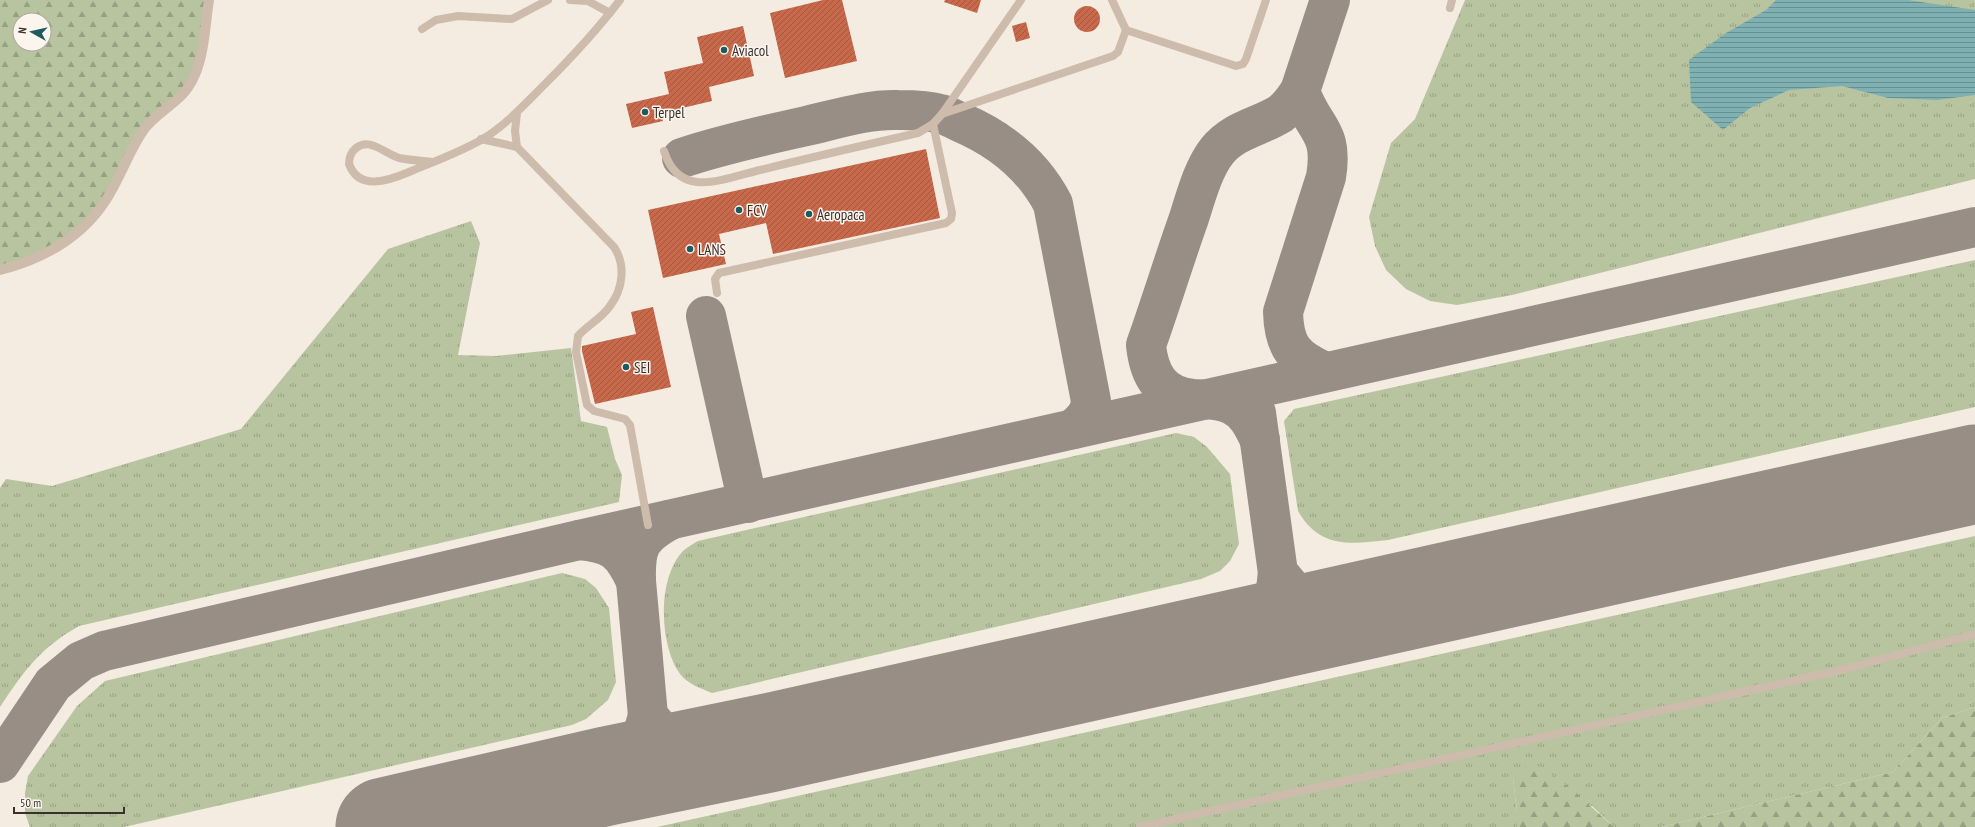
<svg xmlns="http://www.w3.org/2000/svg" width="1975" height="827" font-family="'PT Sans Narrow',sans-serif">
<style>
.grass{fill:url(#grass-tufts)}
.forest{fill:url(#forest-firs);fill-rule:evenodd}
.water{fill:url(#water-rules)}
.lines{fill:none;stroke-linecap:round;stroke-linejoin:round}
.taxiway{stroke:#988e86;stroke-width:40}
.runway{stroke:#988e86;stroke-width:99}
.building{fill:url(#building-hatch)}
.lane{stroke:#cdbbac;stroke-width:8}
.street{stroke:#cdbbac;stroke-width:10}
.poi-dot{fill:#1f5a5e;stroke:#fbf5ee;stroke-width:1.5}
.labels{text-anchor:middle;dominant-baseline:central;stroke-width:3;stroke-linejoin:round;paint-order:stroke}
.poi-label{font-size:15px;fill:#3b302b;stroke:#fbf5ee;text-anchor:start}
</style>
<defs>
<pattern id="grass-tufts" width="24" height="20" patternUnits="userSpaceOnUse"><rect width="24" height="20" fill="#b8c4a0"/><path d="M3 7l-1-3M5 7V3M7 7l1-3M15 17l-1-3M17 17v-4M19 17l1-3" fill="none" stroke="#97a083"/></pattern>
<pattern id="forest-firs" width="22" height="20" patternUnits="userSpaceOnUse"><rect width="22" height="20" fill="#b8c4a0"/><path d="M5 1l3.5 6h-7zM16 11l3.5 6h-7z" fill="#97a083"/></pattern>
<pattern id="water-rules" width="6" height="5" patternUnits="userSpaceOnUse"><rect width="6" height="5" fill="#7fb0b2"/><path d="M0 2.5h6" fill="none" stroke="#699091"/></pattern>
<pattern id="building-hatch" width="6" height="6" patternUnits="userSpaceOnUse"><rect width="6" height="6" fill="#c8694b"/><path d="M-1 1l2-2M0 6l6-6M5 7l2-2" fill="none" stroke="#a4573f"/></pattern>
</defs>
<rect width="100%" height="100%" fill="#f4ebe1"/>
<g class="grass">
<path d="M1465,0H1975V179L1512,295L1457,305L1430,301L1406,289L1386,270L1375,246L1369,217L1391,143L1415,119Z"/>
<path d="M471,221L480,243L458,355L496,356L571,348L581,421L607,427L615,459L622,475L619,502L79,626C40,648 24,671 0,707V488L6,479L52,486L241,429L388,249Z"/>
<path d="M1975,260V407L1388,540C1350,544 1320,549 1298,511L1284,421L1294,409Z"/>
<path d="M1176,433L1194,437L1207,447L1230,474L1239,544L1230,561L1220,571L1201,579L712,693C700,688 688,684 680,674C659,645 657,578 683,551C687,547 693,544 698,541Z"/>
<path d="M1975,536V707L1942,718L1893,772L1661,827H1614L1592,806L1513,779L1517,811V827H657Z"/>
<path d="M562,573L585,579L596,588L609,608L616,682L608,700L586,719L572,725L124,827H30L25,813V793L28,776L77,706L105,681Z"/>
</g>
<g class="forest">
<path d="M0,0H209L200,60L182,94L160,112L118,181L81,231L0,272ZM20,20H44V44H20Z"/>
<path d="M1975,707V827H1661L1893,772L1942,718Z"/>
<path d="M1531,761L1569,787L1614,827H1517V811L1513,779Z"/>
</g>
<path class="water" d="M1776,0H1908L1975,10V95L1937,100L1888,98L1842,86L1789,90L1750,108L1723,130L1691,102L1689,60L1726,33L1766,10Z"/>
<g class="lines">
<g class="taxiway">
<path d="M682,158C721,145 761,136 802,127C834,120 866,109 898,110C911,110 927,110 940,114C947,115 953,119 960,122C1000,139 1033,165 1053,204L1091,401C1090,414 1083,421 1073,429"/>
<path d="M706,316L748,503"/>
<path d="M1325,372C1294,358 1284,347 1283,312L1326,177C1334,129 1313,130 1300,91L1330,0"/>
<path d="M1256,413L1278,573"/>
<path d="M1260,440C1253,426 1247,412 1232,405C1219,398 1207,400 1193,399C1161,396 1149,375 1146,345C1161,303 1174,260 1189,218C1196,196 1203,169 1217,151C1234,130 1259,127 1280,114C1289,108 1294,100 1300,91"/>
<path d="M579,540C613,543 622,551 636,581C635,547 639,537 670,520"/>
<path d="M636,581L648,716"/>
<path d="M1230,640C1246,629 1268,610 1275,591C1277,586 1277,578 1278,573C1284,579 1291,590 1299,595C1325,610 1353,608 1381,606"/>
<path d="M0,763L53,684L81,661L104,651L579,540L1975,227"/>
<path d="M607,776C634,756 639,749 648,716C666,738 679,752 708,755"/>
</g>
<path class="runway" d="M385,827L607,776L768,743L1975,474"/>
</g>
<g class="building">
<path d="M823,0H842L857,61L785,78L770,13Z"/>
<path d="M945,0H981L977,13L944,2Z"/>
<circle cx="1087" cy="19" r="13"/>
<path d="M1026,22L1030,38L1016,42L1012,26Z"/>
<path d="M743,26L754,76L709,87L712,101L661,113L663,121L632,128L626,104L669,94L664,72L703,63L697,37Z"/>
<path d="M926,149L940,218L773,254L766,223L719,234L726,264L663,278L648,210Z"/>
<path d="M653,307L671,387L595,404L582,351V346L636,334L631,312Z"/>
</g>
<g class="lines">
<g class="lane">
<path d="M570,0L588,1L610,13"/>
<path d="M1450,8L1452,0"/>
<path d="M422,29L436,20L458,16L512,19L548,0"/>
<path d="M1126,30L1236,66L1243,64L1246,59L1266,0"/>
<path d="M517,113L515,131L517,147"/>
<path d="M942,114L1113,56L1118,52L1126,30L1112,0"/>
<path d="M481,139L517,147L614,247C626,265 623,289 610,306C602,318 588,325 578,336L576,352L587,405L594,411L625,419L630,425L648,525"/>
<path d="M664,151C669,167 679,180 697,182C715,184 743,174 760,170C813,157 865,145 918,133L933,124L942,114L1021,0"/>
<path d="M433,162C422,161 410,160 399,158C390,155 383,149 374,146C360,140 349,151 349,164C359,191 388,181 409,172C433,162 458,153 481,140C505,126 525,104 545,84C572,57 597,30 620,0"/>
<path d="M717,293L715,279L719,273L946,223L951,219L952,213L933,124"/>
<path d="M1140,827L1841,670L1975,634"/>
</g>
<path class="street" d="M0,270C43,259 82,237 106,200C120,178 128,154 142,132C152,117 169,108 182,95C205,71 204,31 209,0"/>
</g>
<g class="poi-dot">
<circle cx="724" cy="50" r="4"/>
<circle cx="645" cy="112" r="4"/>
<circle cx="739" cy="210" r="4"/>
<circle cx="809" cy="214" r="4"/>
<circle cx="690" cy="249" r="4"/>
<circle cx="626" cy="367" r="4"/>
</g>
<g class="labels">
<g class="poi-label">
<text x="732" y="50">Aviacol</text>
<text x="653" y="112">Terpel</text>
<text x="747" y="210">FCV</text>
<text x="817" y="214">Aeropaca</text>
<text x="698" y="249">LANS</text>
<text x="634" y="367">SEI</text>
</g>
</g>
<g transform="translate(32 32) rotate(278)"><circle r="19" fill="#fbf5ee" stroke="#aea6a0"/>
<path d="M0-3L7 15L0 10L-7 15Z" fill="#1f5a5e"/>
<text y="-6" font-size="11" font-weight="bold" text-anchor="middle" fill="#3b302b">N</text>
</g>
<path d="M14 807v6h110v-6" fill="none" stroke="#3b302b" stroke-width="2"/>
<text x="20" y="807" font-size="12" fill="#3b302b" stroke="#fbf5ee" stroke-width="3" paint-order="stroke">50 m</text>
</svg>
